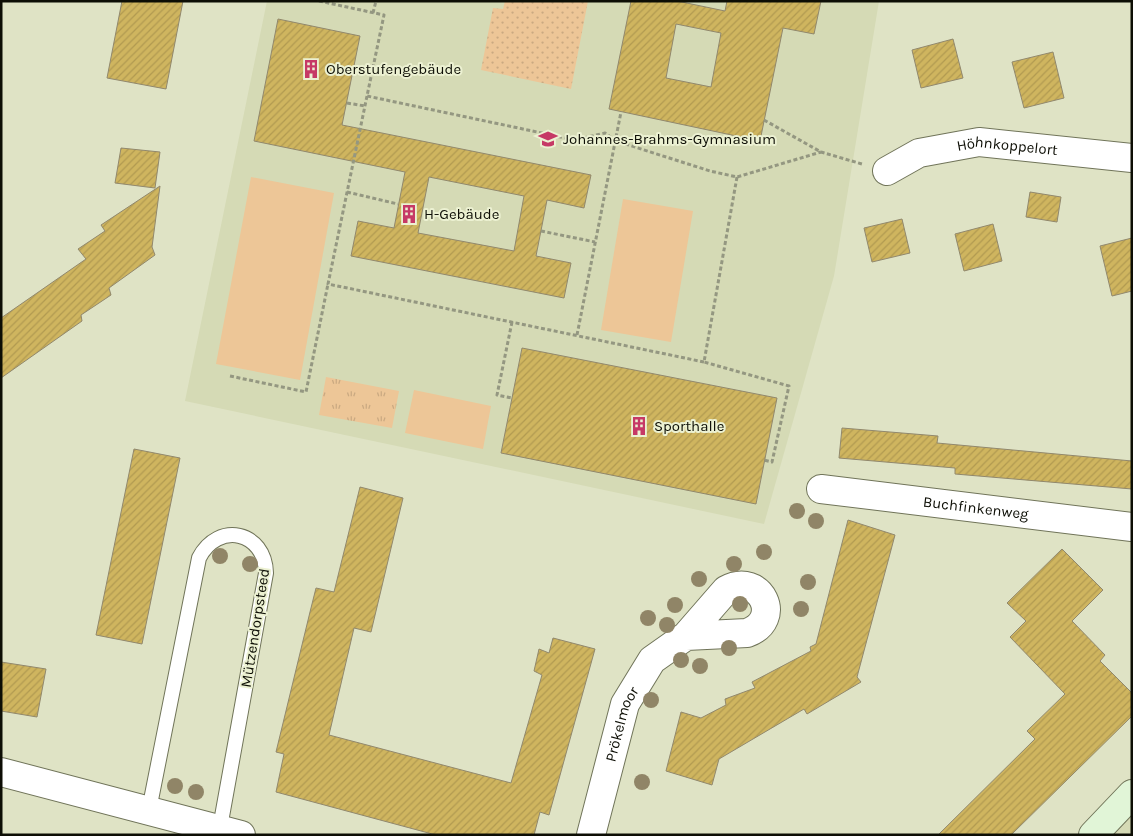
<svg xmlns="http://www.w3.org/2000/svg" width="1133" height="836" font-family="Karla,sans-serif">
<style>
.built{fill:#d5dab5}
.grass{fill:url(#grass-dots)}
.park{fill:url(#park-tufts)}
.garden{fill:#edc697}
.building{fill:url(#building-hatch);stroke:#91886d;fill-rule:evenodd}
.lines{fill:none;stroke-linecap:round;stroke-linejoin:round}
.lane-casing{stroke:#707459;stroke-width:16}
.street-casing{stroke:#707459;stroke-width:30}
.secondary-casing{stroke:#707459;stroke-width:30}
.path{stroke:#949781;stroke-width:3;stroke-dasharray:4 2.5;stroke-linecap:butt}
.lane{stroke:#fff;stroke-width:14}
.street{stroke:#fff;stroke-width:28}
.secondary{stroke:#e1f5d7;stroke-width:28}
.tree{fill:#908567}
.labels{text-anchor:middle;dominant-baseline:central;stroke-width:4;stroke-linejoin:round;paint-order:stroke}
.poi-label{font-size:15px;fill:#0d0e05;stroke:#ecf1d2;text-anchor:start}
.street-label{font-size:15px;fill:#0d0e05;stroke:#ecf1d2}
</style>
<defs>
<pattern id="grass-dots" width="8" height="8" patternUnits="userSpaceOnUse" patternTransform="scale(1.25)"><rect width="8" height="8" fill="#edc697"/><path d="M2 2h.1M6 6h.1" fill="none" stroke="#caa981" stroke-width="1.8" stroke-linecap="round"/></pattern>
<pattern id="park-tufts" width="24" height="20" patternUnits="userSpaceOnUse" patternTransform="scale(1.25)"><rect width="24" height="20" fill="#edc697"/><path d="M3 7l-1-3M5 7V3M7 7l1-3M15 17l-1-3M17 17v-4M19 17l1-3" fill="none" stroke="#caa981"/></pattern>
<pattern id="building-hatch" width="6" height="6" patternUnits="userSpaceOnUse" patternTransform="scale(1.25)"><rect width="6" height="6" fill="#cfb55f"/><path d="M-1 1l2-2M0 6l6-6M5 7l2-2" fill="none" stroke="#b19a51"/></pattern>
</defs>
<rect width="100%" height="100%" fill="#dfe3c5"/>
<g class="built">
<path d="M267,1H879L834,276L764,524L185,401Z"/>
<path d="M1132,814V835H1113Z"/>
</g>
<path class="grass" d="M505,1H588L571,89L481,70L493,8L503,9Z"/>
<path class="park" d="M326,377L399,391L392,428L319,415Z"/>
<g class="garden">
<path d="M251,177L334,193L300,380L216,364Z"/>
<path d="M623,199L693,211L671,342L601,330Z"/>
<path d="M414,390L491,406L483,449L405,433Z"/>
</g>
<g class="building">
<path d="M122,1H183L166,89L107,78Z"/>
<path d="M631,1H677L725,11L727,1H821L814,34L783,28L760,141L609,109ZM676,24L721,33L711,87L666,78Z"/>
<path d="M278,19L360,36L342,125L591,175L584,208L547,200L536,256L571,263L564,298L351,256L358,221L394,228L405,172L254,141ZM429,177L524,196L514,251L418,233Z"/>
<path d="M953,39L963,78L921,88L912,50Z"/>
<path d="M1053,52L1064,98L1024,108L1012,62Z"/>
<path d="M121,148L160,152L155,188L115,183Z"/>
<path d="M160,186L152,247L155,255L109,288L111,295L81,315L82,321L1,378V318L86,259L78,249L105,231L101,225Z"/>
<path d="M1030,192L1061,197L1057,222L1026,217Z"/>
<path d="M902,219L910,253L872,262L864,228Z"/>
<path d="M993,224L1002,261L964,271L955,234Z"/>
<path d="M1132,238V291L1112,296L1100,246Z"/>
<path d="M522,348L777,398L756,504L501,453Z"/>
<path d="M842,428L938,436L937,443L1132,461V489L955,474V468L839,458Z"/>
<path d="M134,449L180,458L142,644L96,635Z"/>
<path d="M360,487L403,498L371,632L354,628L329,735L511,783L542,675L534,671L539,649L549,653L553,638L595,649L549,815L540,812L534,835H436L276,792L284,754L276,752L310,612L316,588L334,592Z"/>
<path d="M848,520L895,535L857,677L861,682L807,714L804,709L719,759L712,785L666,771L681,712L701,718L726,705L725,699L755,688L752,682L811,651L810,647L816,644Z"/>
<path d="M1062,549L1103,590L1072,621L1105,655L1100,661L1132,693V716L1011,835H938L1035,739L1027,731L1065,694L1010,637L1026,621L1007,603Z"/>
<path d="M1,662L46,669L37,717L1,711Z"/>
</g>
<g class="lines">
<g class="lane-casing">
<path id="lane" d="M149,810L199,558C218,521 265,531 266,573L219,833"/>
</g>
<g class="street-casing">
<g id="street">
<path id="s1" d="M887,171L919,153L979,142L1132,158"/>
<path id="s2" d="M821,489L1132,527"/>
<path d="M1,772L241,835"/>
<path id="s3" d="M591,835L625,704L652,660L686,636L726,590C761,571 784,620 747,633L686,636"/>
</g>
</g>
<g class="secondary-casing">
<path id="secondary" d="M1093,835L1132,794"/>
</g>
<g class="path">
<path d="M319,1L384,15L367,96L575,140L605,133L616,141L710,171L737,177L821,152"/>
<path d="M373,13L376,1"/>
<path d="M367,96L328,284L704,362"/>
<path d="M347,103L365,106"/>
<path d="M764,120L821,152L862,164"/>
<path d="M737,177L704,362L789,386L772,462L764,460"/>
<path d="M347,192L398,204"/>
<path d="M541,231L595,242"/>
<path d="M512,322L497,395L512,398"/>
<path d="M577,335L621,112"/>
<path d="M230,376L306,392L328,284"/>
</g>
<use href="#lane" class="lane"/>
<use href="#street" class="street"/>
<use href="#secondary" class="secondary"/>
</g>
<g class="tree">
<circle cx="797" cy="511" r="8"/>
<circle cx="816" cy="521" r="8"/>
<circle cx="764" cy="552" r="8"/>
<circle cx="220" cy="556" r="8"/>
<circle cx="250" cy="564" r="8"/>
<circle cx="734" cy="564" r="8"/>
<circle cx="699" cy="579" r="8"/>
<circle cx="808" cy="582" r="8"/>
<circle cx="740" cy="604" r="8"/>
<circle cx="675" cy="605" r="8"/>
<circle cx="801" cy="609" r="8"/>
<circle cx="648" cy="618" r="8"/>
<circle cx="667" cy="625" r="8"/>
<circle cx="729" cy="648" r="8"/>
<circle cx="681" cy="660" r="8"/>
<circle cx="700" cy="666" r="8"/>
<circle cx="651" cy="700" r="8"/>
<circle cx="642" cy="782" r="8"/>
<circle cx="175" cy="786" r="8"/>
<circle cx="196" cy="792" r="8"/>
</g>
<defs>
<g id="building-bare" transform="scale(1.5)"><path d="M-4-6H4V6H1V3H-1V6H-4ZM-2.5-4.3h1.7v1.8h-1.7ZM.8-4.3h1.7v1.8H.8ZM-2.5-1h1.7V.8h-1.7ZM.8-1h1.7V.8H.8Z" fill="#c63966" stroke="#ecf1d2" stroke-width="2.5" paint-order="stroke"/></g>
<g id="school-bare" transform="scale(1.5)"><path d="M0-5L7-2L0 1L-7-2ZM-4 1L0 2.5L4 1V4Q0 6-4 4Z" fill="#c63966" stroke="#ecf1d2" stroke-width="2.5" paint-order="stroke"/></g>
</defs>
<g fill-rule="evenodd">
<use href="#building-bare" x="311" y="69"/>
<use href="#school-bare" x="548" y="139"/>
<use href="#building-bare" x="409" y="214"/>
<use href="#building-bare" x="639" y="426"/>
</g>
<g class="labels">
<g class="poi-label">
<text x="326" y="69">Oberstufengebäude</text>
<text x="563" y="139">Johannes-Brahms-Gymnasium</text>
<text x="424" y="214">H-Gebäude</text>
<text x="654" y="426">Sporthalle</text>
</g>
<g class="street-label">
<text stroke="none"><textPath href="#s1" startOffset="126">Höhnkoppelort</textPath></text>
<text stroke="none"><textPath href="#s2" startOffset="156">Buchfinkenweg</textPath></text>
<text transform="translate(255 628) rotate(-81)">Mützendorpsteed</text>
<text stroke="none"><textPath href="#s3" startOffset="115">Prökelmoor</textPath></text>
</g>
</g>
<rect width="1133" height="836" fill="none" stroke="#0d0e05" stroke-width="5"/>
</svg>
